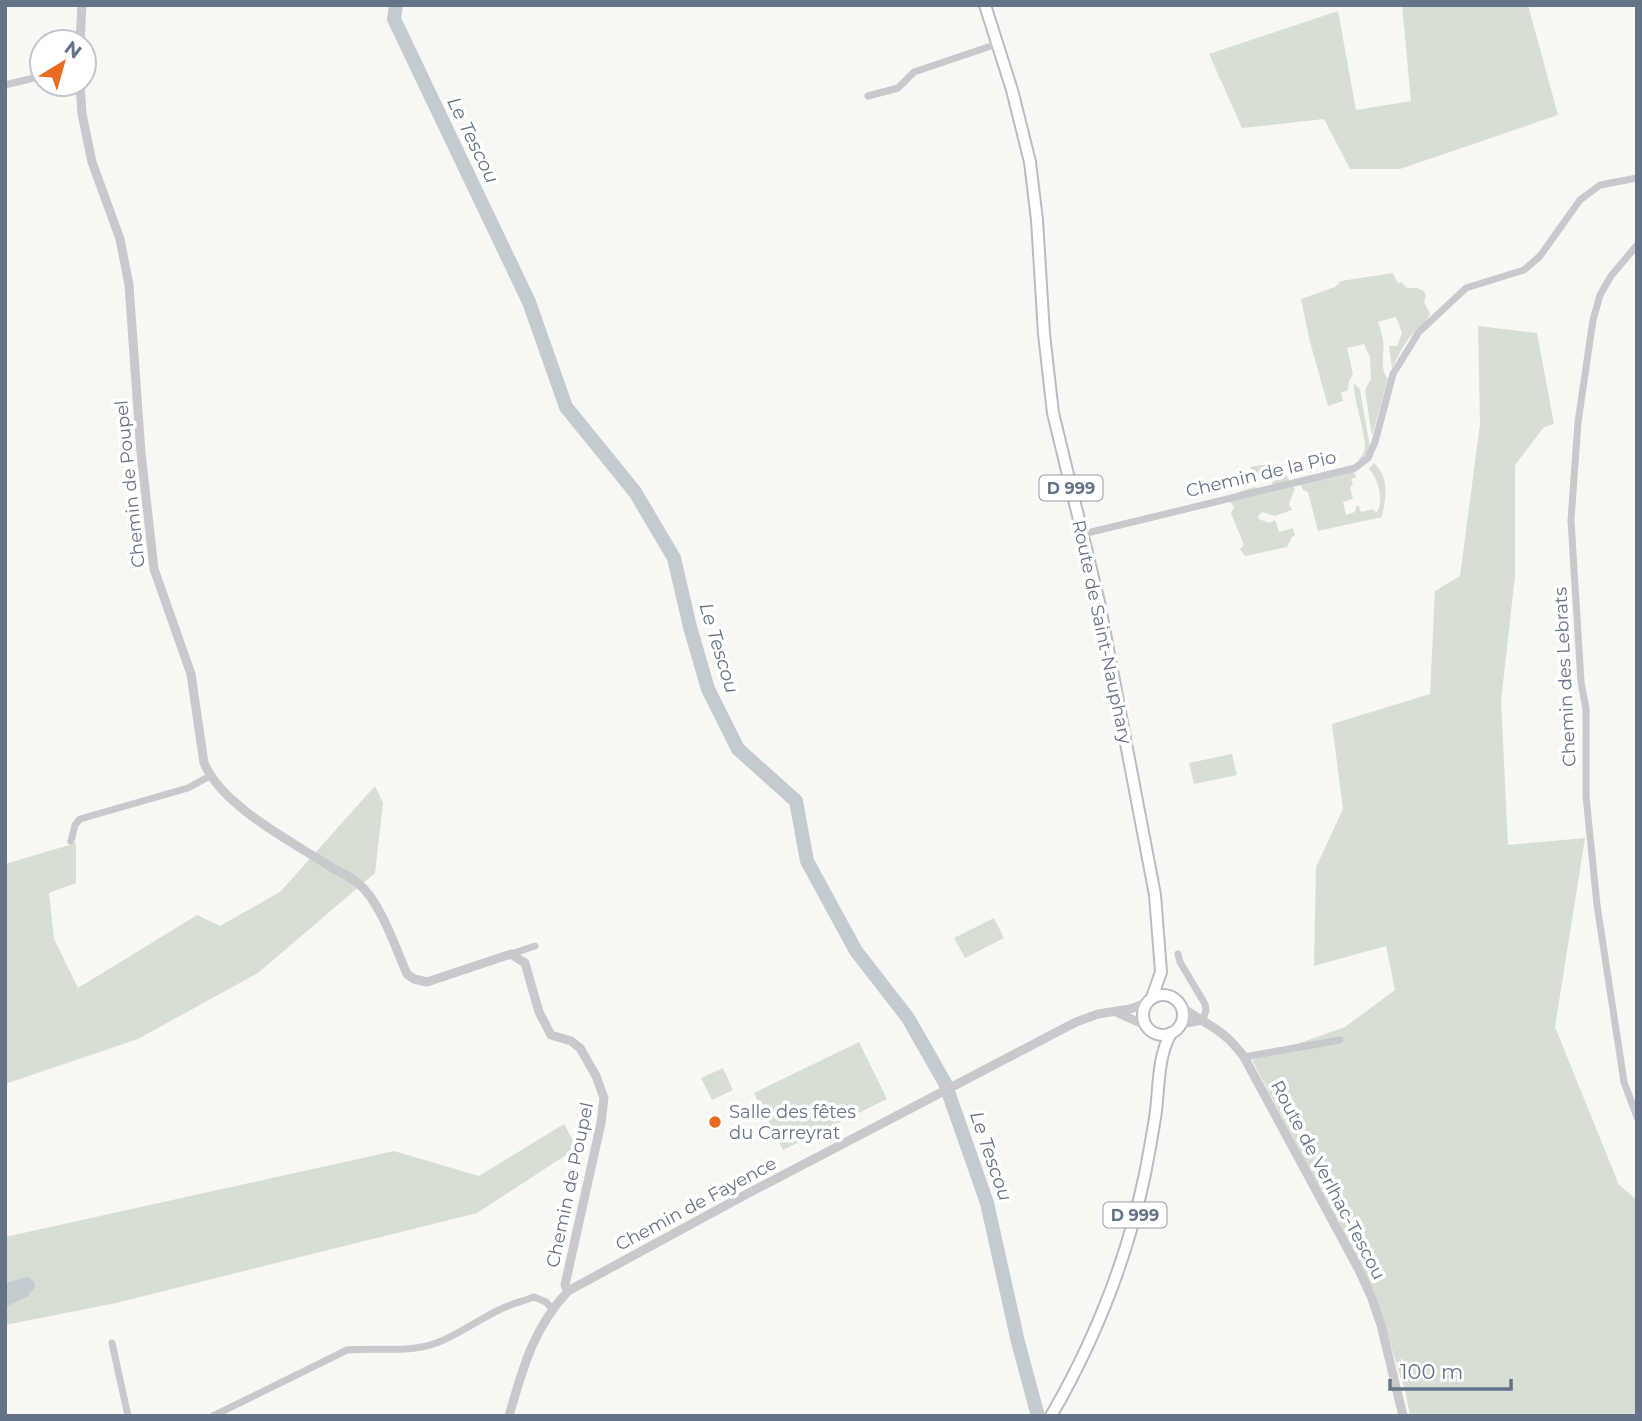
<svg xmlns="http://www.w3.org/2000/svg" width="1642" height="1421" font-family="Montserrat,sans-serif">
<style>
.green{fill:#d7dfd4}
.water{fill:#c3cbd1}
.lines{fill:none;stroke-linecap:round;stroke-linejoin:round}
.river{stroke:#c3cbd1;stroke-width:14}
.primary-casing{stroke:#b9bcc0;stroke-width:14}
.minor{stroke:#c7c9cd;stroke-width:7}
.tertiary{stroke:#c7c9cd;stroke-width:9}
.primary{stroke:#fff;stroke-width:10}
.poi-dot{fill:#ea6a20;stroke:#fff;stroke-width:2.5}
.labels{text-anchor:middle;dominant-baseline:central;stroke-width:7;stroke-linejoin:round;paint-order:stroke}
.shield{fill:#fff;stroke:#939daa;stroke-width:2}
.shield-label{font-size:16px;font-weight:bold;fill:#657386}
.street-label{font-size:18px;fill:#657386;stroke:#fff}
.poi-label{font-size:18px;fill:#657386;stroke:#fff;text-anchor:start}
.water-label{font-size:19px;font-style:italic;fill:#607482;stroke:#fff}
</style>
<rect width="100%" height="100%" fill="#f7f7f4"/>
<g class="green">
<path d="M1402,5H1528L1558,115L1400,169H1350L1324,119L1242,128L1209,54L1338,11L1356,110L1411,101Z"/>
<path d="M1393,273L1398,284L1401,282L1407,288H1417L1424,291L1426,296L1424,302L1430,314C1424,327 1418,327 1410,337C1402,347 1397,358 1392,369L1389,346H1397L1402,333L1396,317L1378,322C1380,328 1382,334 1383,340C1385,353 1379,368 1388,379L1372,436L1365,390L1371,379L1370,357L1364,344L1347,348L1353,374L1349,381L1348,390L1341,393L1343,401L1328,406L1310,342L1301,299L1335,287L1341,281Z"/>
<path d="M1478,326L1537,333L1554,424L1544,427L1515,465V576L1501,701L1508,845L1585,838L1555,1027L1619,1185L1637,1200V1416H1410L1406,1394L1374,1292L1252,1060L1345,1027L1395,990L1386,946L1314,966L1316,867L1343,809L1332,724L1430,694L1435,591L1460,576L1480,424Z"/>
<path d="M1354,383L1360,390L1370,447L1364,457L1358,462C1359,458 1362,456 1364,452C1369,441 1352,398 1354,383Z"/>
<path d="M1374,463C1390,479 1386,496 1382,517L1318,531L1308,492L1303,490L1300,484L1354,471L1356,477L1351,479L1353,483L1350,488L1353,499L1343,502L1346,515L1355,512L1356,506H1359L1361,512L1373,509L1376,513C1385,502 1378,478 1369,469Z"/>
<path d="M1260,465C1266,466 1272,464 1277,466C1288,469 1286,482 1295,488L1289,504L1292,510L1275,516L1262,512L1258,516L1259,519L1269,523L1275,520L1279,532L1293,528L1295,536L1292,537L1287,547L1245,556L1240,549L1244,545L1231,513L1234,507L1228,499L1230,495L1254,487L1271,493L1273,490L1272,480L1268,477L1252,480L1250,476L1251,467Z"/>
<path d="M1232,754L1237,775L1194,784L1189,763Z"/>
<path d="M375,786L383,803L375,873L258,973L138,1039L5,1084V864L76,843V883L49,893L54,939L78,988L197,915L220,926L280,892Z"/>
<path d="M994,918L1004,938L965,958L954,938Z"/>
<path d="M859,1042L887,1099L783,1150L754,1093Z"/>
<path d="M723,1068L733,1090L712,1100L701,1078Z"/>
<path d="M564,1124L577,1148L477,1213L116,1303L5,1325V1237L394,1151L479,1176Z"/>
</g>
<path class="water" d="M28,1277L34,1282L35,1287L27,1297L5,1307V1283Z"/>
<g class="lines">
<path class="river" d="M396,5L394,19L529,302L566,407L635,492L674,558L690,627L708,689L738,749L796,801L807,861L856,951L908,1018L945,1083L987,1203L1018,1342L1038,1416"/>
<g class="primary-casing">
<g id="primary">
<path d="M985,5L1012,90L1030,162L1037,220L1044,334L1053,413L1099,602L1155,895L1161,972L1152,998"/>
<circle cx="1163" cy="1015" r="20"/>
<path d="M1051,1416C1095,1340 1127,1259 1145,1174C1149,1153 1153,1132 1156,1111C1159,1085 1158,1056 1171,1033"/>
</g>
</g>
<g class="minor">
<path d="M5,85L42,76"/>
<path d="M868,96L898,88L914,72L997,44"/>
<path d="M1637,245L1611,276L1600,295L1593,320L1578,422L1571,520L1581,682L1586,709V796L1597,905L1624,1082L1637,1117"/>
<path d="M1083,534L1355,468L1368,458L1375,442L1393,374L1419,332L1466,288L1524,270L1540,256L1580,200L1600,185L1637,178"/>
<path d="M71,841L75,825L80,819L188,788L210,776"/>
<path d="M511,954L535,946"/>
<path d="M1178,954L1180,962L1205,1004L1206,1010L1203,1020"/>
<path d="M1244,1057L1340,1040"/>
<path d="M112,1343L128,1416"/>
<path d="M213,1416L347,1350C378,1347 409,1354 439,1342C461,1333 481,1318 503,1308C512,1304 523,1301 534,1297L546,1302L552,1309"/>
</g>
<g class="tertiary">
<path d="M80,42L82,5"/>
<path d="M80,84L82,114L92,162L120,239L129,285L141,453L154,569L191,674L204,763C223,807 291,841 331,867C340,872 351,877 359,884C381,903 395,947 407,974L414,979L427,982L511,954L525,963L539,1012L551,1035L571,1041L580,1048L596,1076L604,1098L601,1123L565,1285L568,1291"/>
<path d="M1182,1007C1209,1027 1223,1028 1244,1057L1358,1268L1371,1296L1381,1325L1403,1416"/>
<path d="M1118,1013L1147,1026"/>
<path d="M1181,1024L1203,1020"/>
<path d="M509,1416C523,1367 533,1329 568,1291L743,1196L1076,1022L1098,1014L1130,1009L1147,1003"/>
</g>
<use href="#primary" class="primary"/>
</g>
<circle class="poi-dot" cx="715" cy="1122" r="7"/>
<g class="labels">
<g class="shield">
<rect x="1039.5" y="475.5" width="63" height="25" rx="5"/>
<rect x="1103.5" y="1202.5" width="63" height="25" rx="5"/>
</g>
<g class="shield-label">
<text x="1071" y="488">D 999</text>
<text x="1135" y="1215">D 999</text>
</g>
<g class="street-label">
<text transform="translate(1261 474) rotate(-13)">Chemin de la Pio</text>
<text transform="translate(130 484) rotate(-96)">Chemin de Poupel</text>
<text transform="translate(1102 632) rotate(78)">Route de Saint-Nauphary</text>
<text transform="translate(1565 677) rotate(-93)">Chemin des Lebrats</text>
<text transform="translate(1328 1180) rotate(62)">Route de Verlhac-Tescou</text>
<text transform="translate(570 1185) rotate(-78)">Chemin de Poupel</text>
<text transform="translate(696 1204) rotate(-28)">Chemin de Fayence</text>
</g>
<g class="poi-label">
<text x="729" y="1112">Salle des fêtes<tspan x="729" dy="21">du Carreyrat</tspan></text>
</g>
<g class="water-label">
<text transform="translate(473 140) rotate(64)">Le Tescou</text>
<text transform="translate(719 648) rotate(73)">Le Tescou</text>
<text transform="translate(991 1156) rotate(71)">Le Tescou</text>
</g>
</g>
<rect width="1642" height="1421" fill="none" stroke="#657386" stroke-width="14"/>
<g transform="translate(63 63) rotate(37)"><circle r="33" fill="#ffffff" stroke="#c1c7cf" stroke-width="2"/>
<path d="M0-5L12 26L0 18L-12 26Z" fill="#ea6a20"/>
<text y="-10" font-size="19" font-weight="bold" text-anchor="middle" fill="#657386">N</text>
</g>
<path d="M1390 1379v10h121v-10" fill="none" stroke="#657386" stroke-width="3.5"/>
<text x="1400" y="1379" font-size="21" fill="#657386" stroke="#ffffff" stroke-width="5" paint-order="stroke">100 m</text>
</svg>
